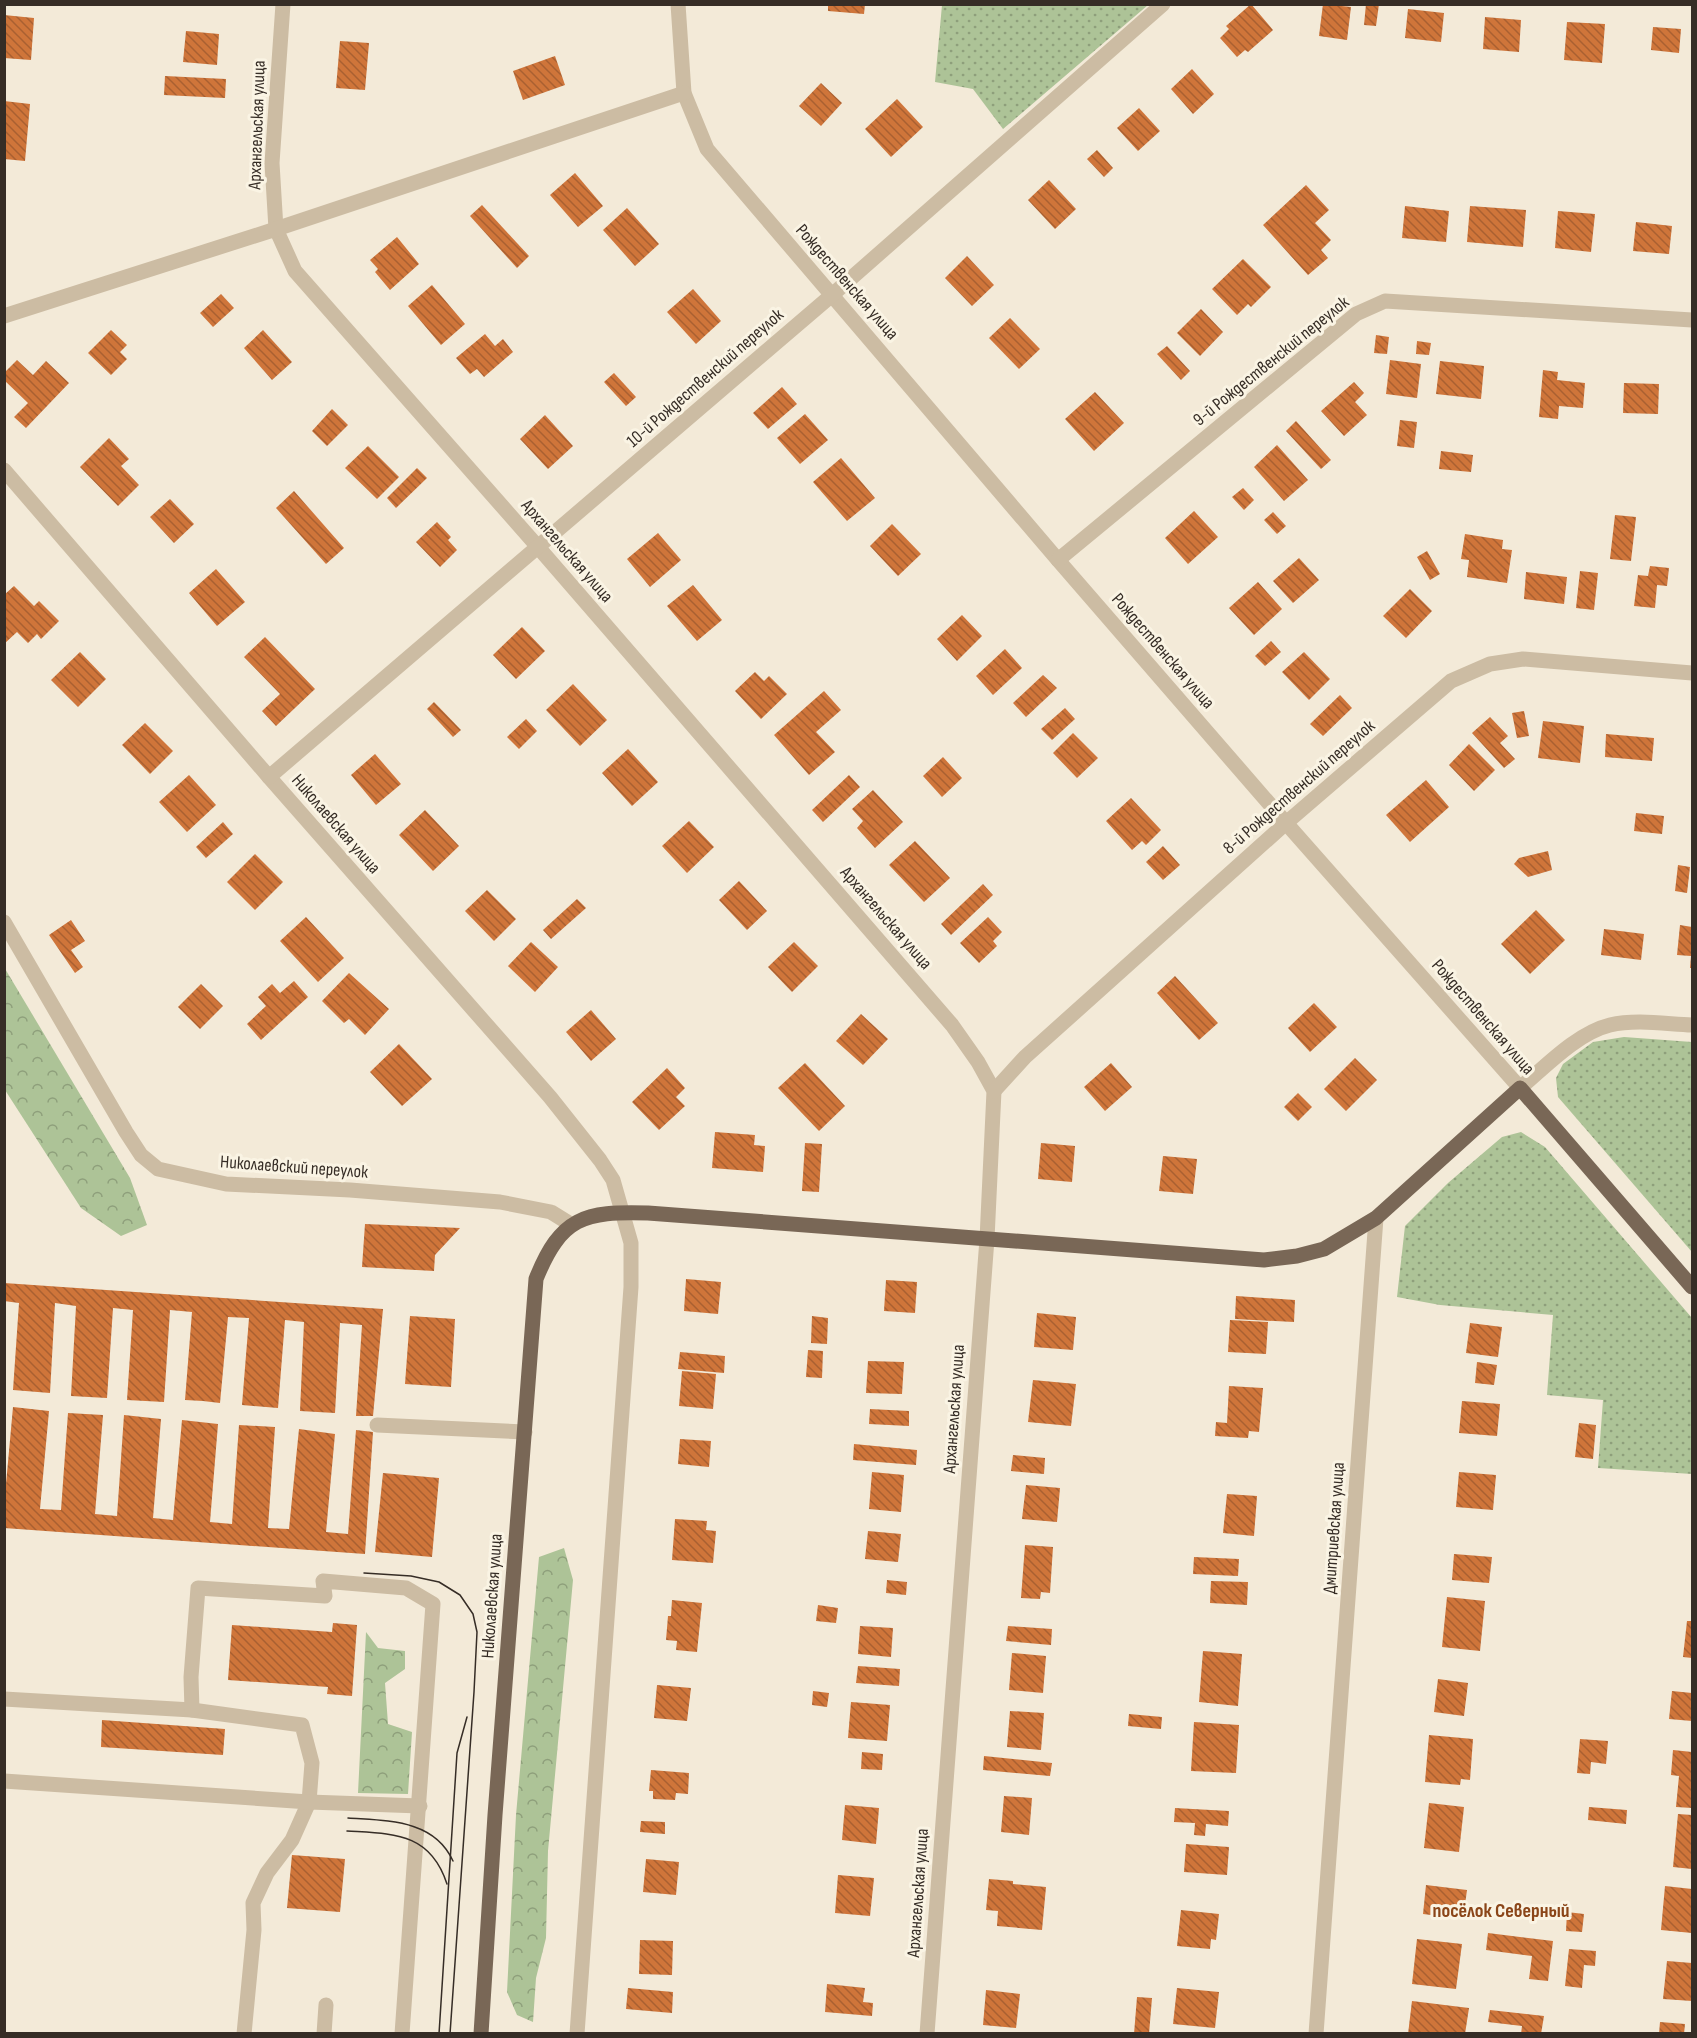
<svg xmlns="http://www.w3.org/2000/svg" width="1697" height="2038" font-family="'Sofia Sans Condensed',sans-serif">
<style>
.grass{fill:url(#grass-dots)}
.forest{fill:url(#forest-crowns)}
.building{fill:url(#building-back-hatch)}
.lines{fill:none;stroke-linecap:round;stroke-linejoin:round}
.minor{stroke:#ccbca3;stroke-width:15}
.major{stroke:#796756;stroke-width:15}
.tram{stroke:#362d26;stroke-width:1.5}
.labels{text-anchor:middle;dominant-baseline:central;stroke-width:6;stroke-linejoin:round;paint-order:stroke}
.street-label{font-size:18px;fill:#362d26;stroke:#faf4e4}
.neighbourhood-label{font-size:20px;font-weight:bold;fill:#8b4619;stroke:#faf4e4}
</style>
<defs>
<pattern id="grass-dots" width="8" height="8" patternUnits="userSpaceOnUse" patternTransform="scale(1.5)"><rect width="8" height="8" fill="#adc397"/><path d="M2 2h.1M6 6h.1" fill="none" stroke="#8e9f7b" stroke-width="1.8" stroke-linecap="round"/></pattern>
<pattern id="forest-crowns" width="20" height="18" patternUnits="userSpaceOnUse" patternTransform="scale(1.5)"><rect width="20" height="18" fill="#adc397"/><path d="M2 6a3 3 0 1 1 6 0M12 15a3 3 0 1 1 6 0" fill="none" stroke="#8e9f7b"/></pattern>
<pattern id="building-back-hatch" width="6" height="6" patternUnits="userSpaceOnUse" patternTransform="scale(1.5)"><rect width="6" height="6" fill="#cf753a"/><path d="M-1 5l2 2M0 0l6 6M5-1l2 2" fill="none" stroke="#a96031"/></pattern>
</defs>
<rect width="100%" height="100%" fill="#f3ead8"/>
<g class="grass">
<path d="M942,5V4L1148,5L1003,129L973,89L935,82Z"/>
<path d="M1624,1037L1692,1042V1252L1558,1097L1556,1078L1563,1064L1593,1042Z"/>
<path d="M1521,1132L1545,1147L1692,1318V1474L1598,1468L1603,1400L1547,1395L1553,1315L1440,1305L1397,1297L1405,1226L1448,1183L1502,1137Z"/>
</g>
<g class="forest">
<path d="M4,967L130,1178L147,1225L121,1236L81,1208L5,1090Z"/>
<path d="M564,1548L573,1580L548,1851L546,1938L536,1978L533,2022L517,2015L507,1992L516,1815L539,1557Z"/>
<path d="M366,1632L378,1648L405,1651V1669L385,1683L388,1724L412,1732L408,1794L358,1793Z"/>
</g>
<g class="building">
<path d="M828,4H865L864,14L828,11Z"/>
<path d="M1251,4L1273,30L1248,52L1245,50L1237,57L1220,38L1229,29L1226,26Z"/>
<path d="M1323,4L1351,7L1347,40L1319,36Z"/>
<path d="M1366,4H1379L1376,26L1364,25Z"/>
<path d="M1408,9L1444,13L1441,42L1405,38Z"/>
<path d="M4,15L34,18L31,60L4,58Z"/>
<path d="M1485,17L1521,20L1519,52L1483,49Z"/>
<path d="M1567,22L1605,24L1602,63L1564,60Z"/>
<path d="M1653,27L1681,29L1679,53L1651,50Z"/>
<path d="M186,31L219,34L217,65L183,62Z"/>
<path d="M340,41L369,43L365,90L336,88Z"/>
<path d="M555,56L565,85L523,100L513,71Z"/>
<path d="M1192,69L1214,94L1193,114L1171,89Z"/>
<path d="M165,76L226,79L225,98L164,95Z"/>
<path d="M821,83L842,103L821,126L799,106Z"/>
<path d="M897,99L923,127L891,157L865,129Z"/>
<path d="M4,101L30,104L25,161L4,159Z"/>
<path d="M1139,108L1160,131L1138,151L1117,128Z"/>
<path d="M1097,150L1113,168L1104,177L1087,159Z"/>
<path d="M575,173L603,206L578,227L550,195Z"/>
<path d="M1049,180L1076,209L1055,229L1028,200Z"/>
<path d="M1306,185L1329,210L1315,223L1331,240L1321,250L1328,258L1308,275L1263,225Z"/>
<path d="M482,205L529,256L517,268L470,216Z"/>
<path d="M1405,206L1449,211L1446,242L1402,238Z"/>
<path d="M1470,206L1526,210L1523,247L1467,242Z"/>
<path d="M627,208L659,244L635,266L603,230Z"/>
<path d="M1558,211L1595,214L1591,252L1555,248Z"/>
<path d="M1636,222L1672,226L1669,254L1633,251Z"/>
<path d="M397,237L419,264L390,290L375,272L378,269L370,260Z"/>
<path d="M967,256L994,285L972,306L945,278Z"/>
<path d="M1243,259L1271,287L1251,307L1248,304L1237,315L1212,289Z"/>
<path d="M432,285L465,324L441,345L408,306Z"/>
<path d="M693,289L721,321L696,344L667,312Z"/>
<path d="M221,294L234,308L213,327L200,313Z"/>
<path d="M1201,309L1223,332L1200,356L1177,333Z"/>
<path d="M1010,318L1040,349L1019,369L989,338Z"/>
<path d="M111,330L127,345L120,352L127,359L111,375L88,353Z"/>
<path d="M263,330L292,362L272,380L244,348Z"/>
<path d="M485,334L495,346L503,339L513,352L484,377L477,369L470,374L456,358Z"/>
<path d="M1376,335L1389,337L1387,354L1374,353Z"/>
<path d="M1417,341L1431,343L1429,355L1416,354Z"/>
<path d="M1167,346L1190,371L1181,380L1157,354Z"/>
<path d="M17,360L33,375L46,361L69,383L26,428L14,417L28,403L4,380V373Z"/>
<path d="M1390,360L1421,364L1417,398L1386,394Z"/>
<path d="M1440,361L1484,366L1481,399L1436,394Z"/>
<path d="M1543,370L1558,372L1557,380L1585,383L1583,408L1559,406L1558,419L1539,417Z"/>
<path d="M614,373L636,397L626,406L604,382Z"/>
<path d="M1354,382L1364,393L1355,402L1367,415L1344,436L1321,411Z"/>
<path d="M1624,383L1659,384L1658,414L1623,413Z"/>
<path d="M782,387L797,404L768,429L753,413Z"/>
<path d="M1095,392L1124,423L1094,451L1065,419Z"/>
<path d="M332,409L348,425L327,446L312,431Z"/>
<path d="M805,414L828,440L800,464L777,438Z"/>
<path d="M545,415L573,446L548,469L520,439Z"/>
<path d="M1400,420L1417,422L1414,448L1397,446Z"/>
<path d="M1296,421L1331,460L1321,469L1286,431Z"/>
<path d="M109,438L129,459L121,466L139,485L118,506L80,467Z"/>
<path d="M1277,445L1308,480L1284,501L1254,467Z"/>
<path d="M368,446L399,477L377,499L345,468Z"/>
<path d="M1441,451L1473,455L1471,472L1439,469Z"/>
<path d="M841,458L875,498L847,521L813,482Z"/>
<path d="M417,468L427,478L396,508L387,498Z"/>
<path d="M1243,488L1254,500L1244,510L1232,497Z"/>
<path d="M294,491L344,548L326,564L276,508Z"/>
<path d="M170,499L194,524L174,543L150,517Z"/>
<path d="M1194,511L1218,537L1188,564L1165,538Z"/>
<path d="M1273,512L1286,526L1277,534L1264,520Z"/>
<path d="M1615,515L1636,517L1631,561L1610,559Z"/>
<path d="M437,522L451,537L448,540L457,550L440,567L416,542Z"/>
<path d="M892,524L921,554L898,576L870,546Z"/>
<path d="M658,533L681,560L650,587L627,559Z"/>
<path d="M1465,534L1503,540L1502,549L1512,550L1507,583L1467,577L1469,560L1461,559Z"/>
<path d="M1427,551L1440,574L1430,580L1417,557Z"/>
<path d="M1299,558L1319,580L1293,603L1273,581Z"/>
<path d="M1650,566L1669,568L1667,586L1657,585L1655,608L1634,606L1638,575L1648,576Z"/>
<path d="M216,569L245,602L217,626L189,593Z"/>
<path d="M1580,571L1598,573L1594,610L1576,608Z"/>
<path d="M1526,572L1567,577L1564,604L1524,599Z"/>
<path d="M1258,582L1282,609L1254,635L1229,608Z"/>
<path d="M693,585L722,620L697,641L667,606Z"/>
<path d="M14,586L34,606L39,601L59,621L41,639L37,634L28,643L17,632L4,644V595Z"/>
<path d="M1410,589L1432,611L1406,638L1383,616Z"/>
<path d="M962,615L982,636L957,661L937,639Z"/>
<path d="M522,627L545,651L516,679L493,655Z"/>
<path d="M265,637L315,689L276,726L262,711L280,694L244,657Z"/>
<path d="M1271,641L1281,652L1265,666L1255,656Z"/>
<path d="M1005,649L1022,668L993,695L976,676Z"/>
<path d="M80,652L106,679L78,707L51,680Z"/>
<path d="M1304,652L1330,679L1309,700L1282,672Z"/>
<path d="M755,672L764,681L769,676L787,694L761,719L735,691Z"/>
<path d="M1043,675L1057,688L1026,717L1013,703Z"/>
<path d="M573,684L607,720L580,746L546,710Z"/>
<path d="M824,691L841,710L816,732L835,752L809,775L774,735Z"/>
<path d="M1340,695L1352,708L1323,736L1310,724Z"/>
<path d="M434,702L461,730L453,737L427,709Z"/>
<path d="M1065,708L1075,719L1052,740L1041,729Z"/>
<path d="M1524,711L1529,736L1517,738L1512,713Z"/>
<path d="M1490,717L1508,736L1500,743L1515,759L1504,768L1472,733Z"/>
<path d="M526,719L537,731L519,749L507,737Z"/>
<path d="M1543,721L1584,726L1580,763L1538,758Z"/>
<path d="M145,723L173,751L150,774L122,745Z"/>
<path d="M1073,733L1098,758L1077,778L1053,753Z"/>
<path d="M1606,734L1654,738L1652,761L1605,757Z"/>
<path d="M1469,744L1495,770L1474,791L1449,765Z"/>
<path d="M628,749L658,782L632,806L602,773Z"/>
<path d="M375,754L401,784L376,805L351,775Z"/>
<path d="M943,757L962,778L942,797L923,776Z"/>
<path d="M189,775L216,805L187,832L159,802Z"/>
<path d="M849,775L860,787L823,822L812,810Z"/>
<path d="M1426,780L1449,807L1410,842L1386,815Z"/>
<path d="M873,790L903,822L875,848L857,828L863,821L852,809Z"/>
<path d="M1131,798L1161,830L1146,845L1142,841L1132,850L1106,821Z"/>
<path d="M425,810L459,846L433,871L399,835Z"/>
<path d="M1636,813L1664,816L1662,834L1634,831Z"/>
<path d="M689,821L714,847L687,873L662,846Z"/>
<path d="M223,822L233,834L206,858L196,847Z"/>
<path d="M915,841L950,878L924,902L889,865Z"/>
<path d="M1163,846L1180,865L1163,880L1146,862Z"/>
<path d="M1548,851L1552,870L1528,877L1514,864L1519,858Z"/>
<path d="M255,854L283,882L255,910L227,882Z"/>
<path d="M1678,865L1690,867L1687,893L1675,891Z"/>
<path d="M739,881L767,911L747,930L719,900Z"/>
<path d="M983,884L993,895L951,935L941,924Z"/>
<path d="M487,890L516,919L494,941L465,911Z"/>
<path d="M577,899L586,908L551,939L543,930Z"/>
<path d="M1536,910L1565,940L1530,974L1501,944Z"/>
<path d="M306,917L344,958L318,982L280,941Z"/>
<path d="M988,917L1002,932L993,941L997,946L979,963L960,943Z"/>
<path d="M71,920L85,941L71,950L83,967L75,973L49,935Z"/>
<path d="M1680,925L1692,927V968H1690L1691,956L1677,955Z"/>
<path d="M1604,929L1644,934L1641,960L1601,955Z"/>
<path d="M531,942L558,967L535,992L508,966Z"/>
<path d="M794,942L818,966L792,992L768,967Z"/>
<path d="M349,973L389,1009L365,1035L349,1019L344,1023L322,1001Z"/>
<path d="M1175,976L1218,1023L1199,1040L1157,993Z"/>
<path d="M294,981L308,997L261,1040L247,1024L266,1006L258,997L272,984L280,993Z"/>
<path d="M201,984L223,1006L200,1029L178,1007Z"/>
<path d="M1314,1003L1337,1027L1310,1052L1288,1028Z"/>
<path d="M591,1010L616,1039L591,1061L566,1032Z"/>
<path d="M861,1014L888,1039L863,1065L836,1041Z"/>
<path d="M399,1044L432,1079L402,1106L370,1072Z"/>
<path d="M1355,1058L1377,1080L1346,1111L1324,1089Z"/>
<path d="M805,1063L845,1106L819,1131L778,1088Z"/>
<path d="M1111,1063L1132,1087L1105,1111L1084,1087Z"/>
<path d="M667,1068L685,1088L676,1097L685,1106L659,1130L632,1102Z"/>
<path d="M1298,1093L1312,1107L1298,1121L1284,1107Z"/>
<path d="M715,1132L755,1135L754,1145L765,1146L763,1172L712,1168Z"/>
<path d="M805,1143L822,1144L819,1192L802,1191Z"/>
<path d="M1041,1143L1075,1146L1072,1182L1038,1179Z"/>
<path d="M1163,1156L1197,1159L1193,1194L1159,1191Z"/>
<path d="M365,1224L460,1228L435,1255L434,1271L362,1267Z"/>
<path d="M686,1279L721,1282L718,1314L684,1311Z"/>
<path d="M886,1280L917,1282L915,1313L884,1311Z"/>
<path d="M4,1283L383,1309L373,1416H356L362,1325L340,1323L335,1413L300,1411L304,1322L285,1320L278,1408L242,1405L249,1318L228,1317L220,1403L203,1401L185,1400L192,1312L170,1310L164,1402L127,1400L133,1310L113,1308L107,1398L71,1396L76,1306L55,1303L50,1393L13,1390L19,1303L4,1301Z"/>
<path d="M1236,1296L1295,1300L1294,1322L1235,1319Z"/>
<path d="M1037,1313L1076,1317L1073,1350L1034,1347Z"/>
<path d="M410,1316L455,1319L451,1387L405,1384Z"/>
<path d="M812,1316L828,1318L827,1344L811,1343Z"/>
<path d="M1230,1320L1268,1322L1266,1354L1228,1352Z"/>
<path d="M1470,1323L1502,1327L1498,1357L1466,1353Z"/>
<path d="M808,1350L823,1351L822,1378L806,1377Z"/>
<path d="M680,1352L725,1356L724,1373L678,1369Z"/>
<path d="M868,1361L904,1362L902,1394L866,1393Z"/>
<path d="M1477,1362L1497,1365L1494,1385L1475,1383Z"/>
<path d="M682,1371L716,1374L713,1409L679,1406Z"/>
<path d="M1033,1380L1076,1384L1071,1426L1028,1422Z"/>
<path d="M1229,1386L1263,1388L1259,1432L1249,1431L1248,1438L1215,1436L1216,1422L1227,1423Z"/>
<path d="M1462,1401L1500,1404L1497,1436L1459,1433Z"/>
<path d="M13,1407L49,1411L40,1509L61,1510L68,1413L103,1415L95,1514L117,1516L124,1415L161,1419L153,1518L173,1520L182,1420L218,1424L210,1522L232,1524L239,1425L275,1427L268,1528L289,1529L299,1429L335,1434L326,1532L348,1534L356,1430L373,1432L365,1554L4,1528V1506Z"/>
<path d="M870,1409L909,1411V1426L869,1424Z"/>
<path d="M1579,1423L1596,1425L1593,1459L1575,1457Z"/>
<path d="M680,1439L711,1441L709,1467L678,1464Z"/>
<path d="M854,1444L917,1450L916,1465L853,1460Z"/>
<path d="M1013,1455L1045,1458L1044,1474L1011,1471Z"/>
<path d="M872,1472L904,1475L901,1512L869,1509Z"/>
<path d="M1459,1472L1496,1475L1493,1510L1456,1507Z"/>
<path d="M383,1473L439,1478L432,1557L375,1552Z"/>
<path d="M1026,1485L1060,1488L1057,1522L1022,1519Z"/>
<path d="M1227,1494L1257,1496L1254,1536L1223,1533Z"/>
<path d="M675,1519L707,1521L706,1530L716,1531L713,1563L672,1560Z"/>
<path d="M868,1531L901,1534L898,1562L865,1559Z"/>
<path d="M1025,1545L1053,1547L1050,1593L1041,1592L1040,1599L1021,1598Z"/>
<path d="M1454,1554L1492,1557L1489,1583L1452,1580Z"/>
<path d="M1194,1557L1239,1559L1238,1576L1193,1574Z"/>
<path d="M887,1580L907,1582L906,1595L886,1593Z"/>
<path d="M1211,1581L1248,1582L1247,1605L1210,1603Z"/>
<path d="M1447,1597L1485,1601L1480,1651L1442,1647Z"/>
<path d="M672,1600L702,1603L697,1652L676,1650L677,1641L666,1640L668,1616H671Z"/>
<path d="M818,1605L838,1608L836,1623L816,1621Z"/>
<path d="M1687,1621H1692V1658L1683,1657Z"/>
<path d="M333,1623L357,1625L352,1696L327,1694L328,1687L228,1680L232,1625L332,1632Z"/>
<path d="M860,1626L893,1628L891,1657L858,1654Z"/>
<path d="M1008,1626L1052,1629L1051,1645L1006,1641Z"/>
<path d="M1203,1651L1242,1654L1238,1706L1199,1702Z"/>
<path d="M1012,1653L1046,1656L1043,1693L1009,1690Z"/>
<path d="M858,1666L900,1669L899,1686L856,1683Z"/>
<path d="M1438,1679L1468,1683L1464,1716L1434,1712Z"/>
<path d="M657,1685L691,1688L687,1721L654,1718Z"/>
<path d="M813,1691L829,1693L827,1707L812,1705Z"/>
<path d="M1672,1691L1692,1693V1721L1669,1719Z"/>
<path d="M851,1702L890,1705L887,1741L848,1738Z"/>
<path d="M1010,1711L1044,1713L1041,1750L1007,1747Z"/>
<path d="M1129,1714L1162,1717L1161,1729L1128,1726Z"/>
<path d="M102,1720L225,1729L223,1755L101,1747Z"/>
<path d="M1194,1722L1239,1725L1236,1773L1191,1771Z"/>
<path d="M1429,1735L1473,1739L1470,1780L1461,1779L1460,1785L1425,1782Z"/>
<path d="M1580,1739L1608,1741L1606,1764L1591,1762L1590,1774L1577,1773Z"/>
<path d="M1673,1750L1692,1752V1808L1676,1807L1679,1776L1671,1775Z"/>
<path d="M862,1752L883,1754L882,1770L861,1769Z"/>
<path d="M984,1756L1052,1763L1050,1776L983,1770Z"/>
<path d="M651,1770L689,1773L688,1794L676,1793L675,1800L653,1799V1791H649Z"/>
<path d="M1004,1796L1032,1798L1029,1835L1001,1832Z"/>
<path d="M1429,1803L1464,1807L1459,1852L1424,1848Z"/>
<path d="M845,1805L879,1808L876,1844L842,1840Z"/>
<path d="M1589,1807L1627,1810L1626,1824L1588,1820Z"/>
<path d="M1175,1808L1229,1811L1228,1826L1206,1824L1205,1836L1194,1835L1195,1823L1174,1822Z"/>
<path d="M1678,1814L1692,1815V1869L1673,1867Z"/>
<path d="M641,1821L665,1822V1834L640,1832Z"/>
<path d="M1186,1844L1229,1847L1227,1875L1184,1872Z"/>
<path d="M292,1855L345,1859L340,1912L287,1908Z"/>
<path d="M646,1859L679,1862L676,1895L643,1892Z"/>
<path d="M838,1875L874,1878L870,1916L835,1913Z"/>
<path d="M989,1879L1013,1881V1884L1046,1887L1042,1930L997,1926L998,1911L986,1910Z"/>
<path d="M1426,1885L1467,1890L1463,1919L1423,1914Z"/>
<path d="M1665,1886L1692,1889V1933L1661,1930Z"/>
<path d="M1181,1910L1219,1914L1216,1940L1211,1939L1210,1949L1177,1946Z"/>
<path d="M1567,1912L1584,1914L1582,1932L1566,1931Z"/>
<path d="M1488,1933L1553,1941L1548,1981L1529,1979L1532,1956L1486,1950Z"/>
<path d="M1417,1939L1462,1944L1456,1989L1412,1984Z"/>
<path d="M640,1940L673,1941L672,1975L639,1974Z"/>
<path d="M1569,1949L1596,1951L1595,1966L1584,1965L1582,1988L1565,1986Z"/>
<path d="M1667,1961L1692,1963V2001L1663,1999Z"/>
<path d="M827,1984L865,1988L863,2002L873,2003L872,2016L825,2012Z"/>
<path d="M628,1988L673,1992L672,2013L626,2009Z"/>
<path d="M1177,1988L1219,1992L1215,2028L1173,2024Z"/>
<path d="M986,1990L1020,1994L1016,2028L983,2025Z"/>
<path d="M1137,1997L1152,1998L1149,2034H1134Z"/>
<path d="M1412,2001L1469,2008L1465,2034H1408Z"/>
<path d="M1490,2010L1544,2016L1541,2034H1521L1522,2026L1488,2022Z"/>
<path d="M1660,2022L1685,2024L1684,2034H1659Z"/>
</g>
<g class="lines">
<g class="minor">
<path d="M283,4L272,163L276,229L295,271L538,547L952,1025L978,1062L994,1091L987,1239L927,2034"/>
<path d="M678,4L684,93L707,149L1058,560L1286,823L1520,1088C1545,1067 1577,1033 1610,1025C1636,1019 1666,1024 1692,1025"/>
<path d="M4,316L276,229L684,93"/>
<path d="M4,470L269,777L550,1097L600,1160L613,1180L631,1243V1287L577,2034"/>
<path d="M1058,560L1356,314L1385,301L1692,320"/>
<path d="M269,777L832,295L1163,4"/>
<path d="M4,922L126,1132L141,1155L158,1169L226,1184L350,1190L500,1202L551,1212L572,1225"/>
<path d="M994,1091L1025,1057L1286,823L1451,681L1490,664L1523,659L1692,673"/>
<path d="M377,1425L525,1432"/>
<path d="M4,1699L192,1710L302,1725L312,1763L309,1802L292,1840L267,1873L253,1903L254,1930L244,2034"/>
<path d="M192,1710L191,1677L198,1588L325,1596L323,1581L406,1588L433,1604L402,2034"/>
<path d="M4,1781L309,1802L420,1806"/>
<path d="M324,2034L326,2005"/>
<path d="M1316,2034L1376,1218"/>
</g>
<path class="major" d="M481,2034L495,1815L536,1279C561,1217 584,1211 648,1213L1264,1260L1297,1256L1324,1249L1376,1218L1520,1088L1692,1287"/>
<g class="tram">
<path d="M364,1573L411,1576L439,1582L460,1595L473,1614L477,1632L474,1692L450,2034"/>
<path d="M348,1818C387,1821 434,1819 453,1861"/>
<path d="M347,1831C393,1834 430,1832 447,1884"/>
<path d="M439,2034L457,1753L467,1717"/>
</g>
</g>
<g class="labels">
<g class="street-label">
<text transform="translate(257 125) rotate(-88)">Архангельская улица</text>
<text transform="translate(847 282) rotate(49)">Рождественская улица</text>
<text transform="translate(1271 361) rotate(-39)">9-й Рождественский переулок</text>
<text transform="translate(705 378) rotate(-41)">10-й Рождественский переулок</text>
<text transform="translate(567 551) rotate(49)">Архангельская улица</text>
<text transform="translate(1163 651) rotate(49)">Рождественская улица</text>
<text transform="translate(1299 787) rotate(-41)">8-й Рождественский переулок</text>
<text transform="translate(336 824) rotate(49)">Николаевская улица</text>
<text transform="translate(886 918) rotate(49)">Архангельская улица</text>
<text transform="translate(1483 1017) rotate(49)">Рождественская улица</text>
<text transform="translate(294 1167) rotate(4)">Николаевский переулок</text>
<text transform="translate(954 1409) rotate(-86)">Архангельская улица</text>
<text transform="translate(1334 1528) rotate(-86)">Дмитриевская улица</text>
<text transform="translate(492 1596) rotate(-86)">Николаевская улица</text>
<text transform="translate(918 1893) rotate(-86)">Архангельская улица</text>
</g>
<g class="neighbourhood-label">
<text x="1501" y="1911">посёлок Северный</text>
</g>
</g>
<rect width="1697" height="2038" fill="none" stroke="#362d26" stroke-width="12"/>
</svg>
